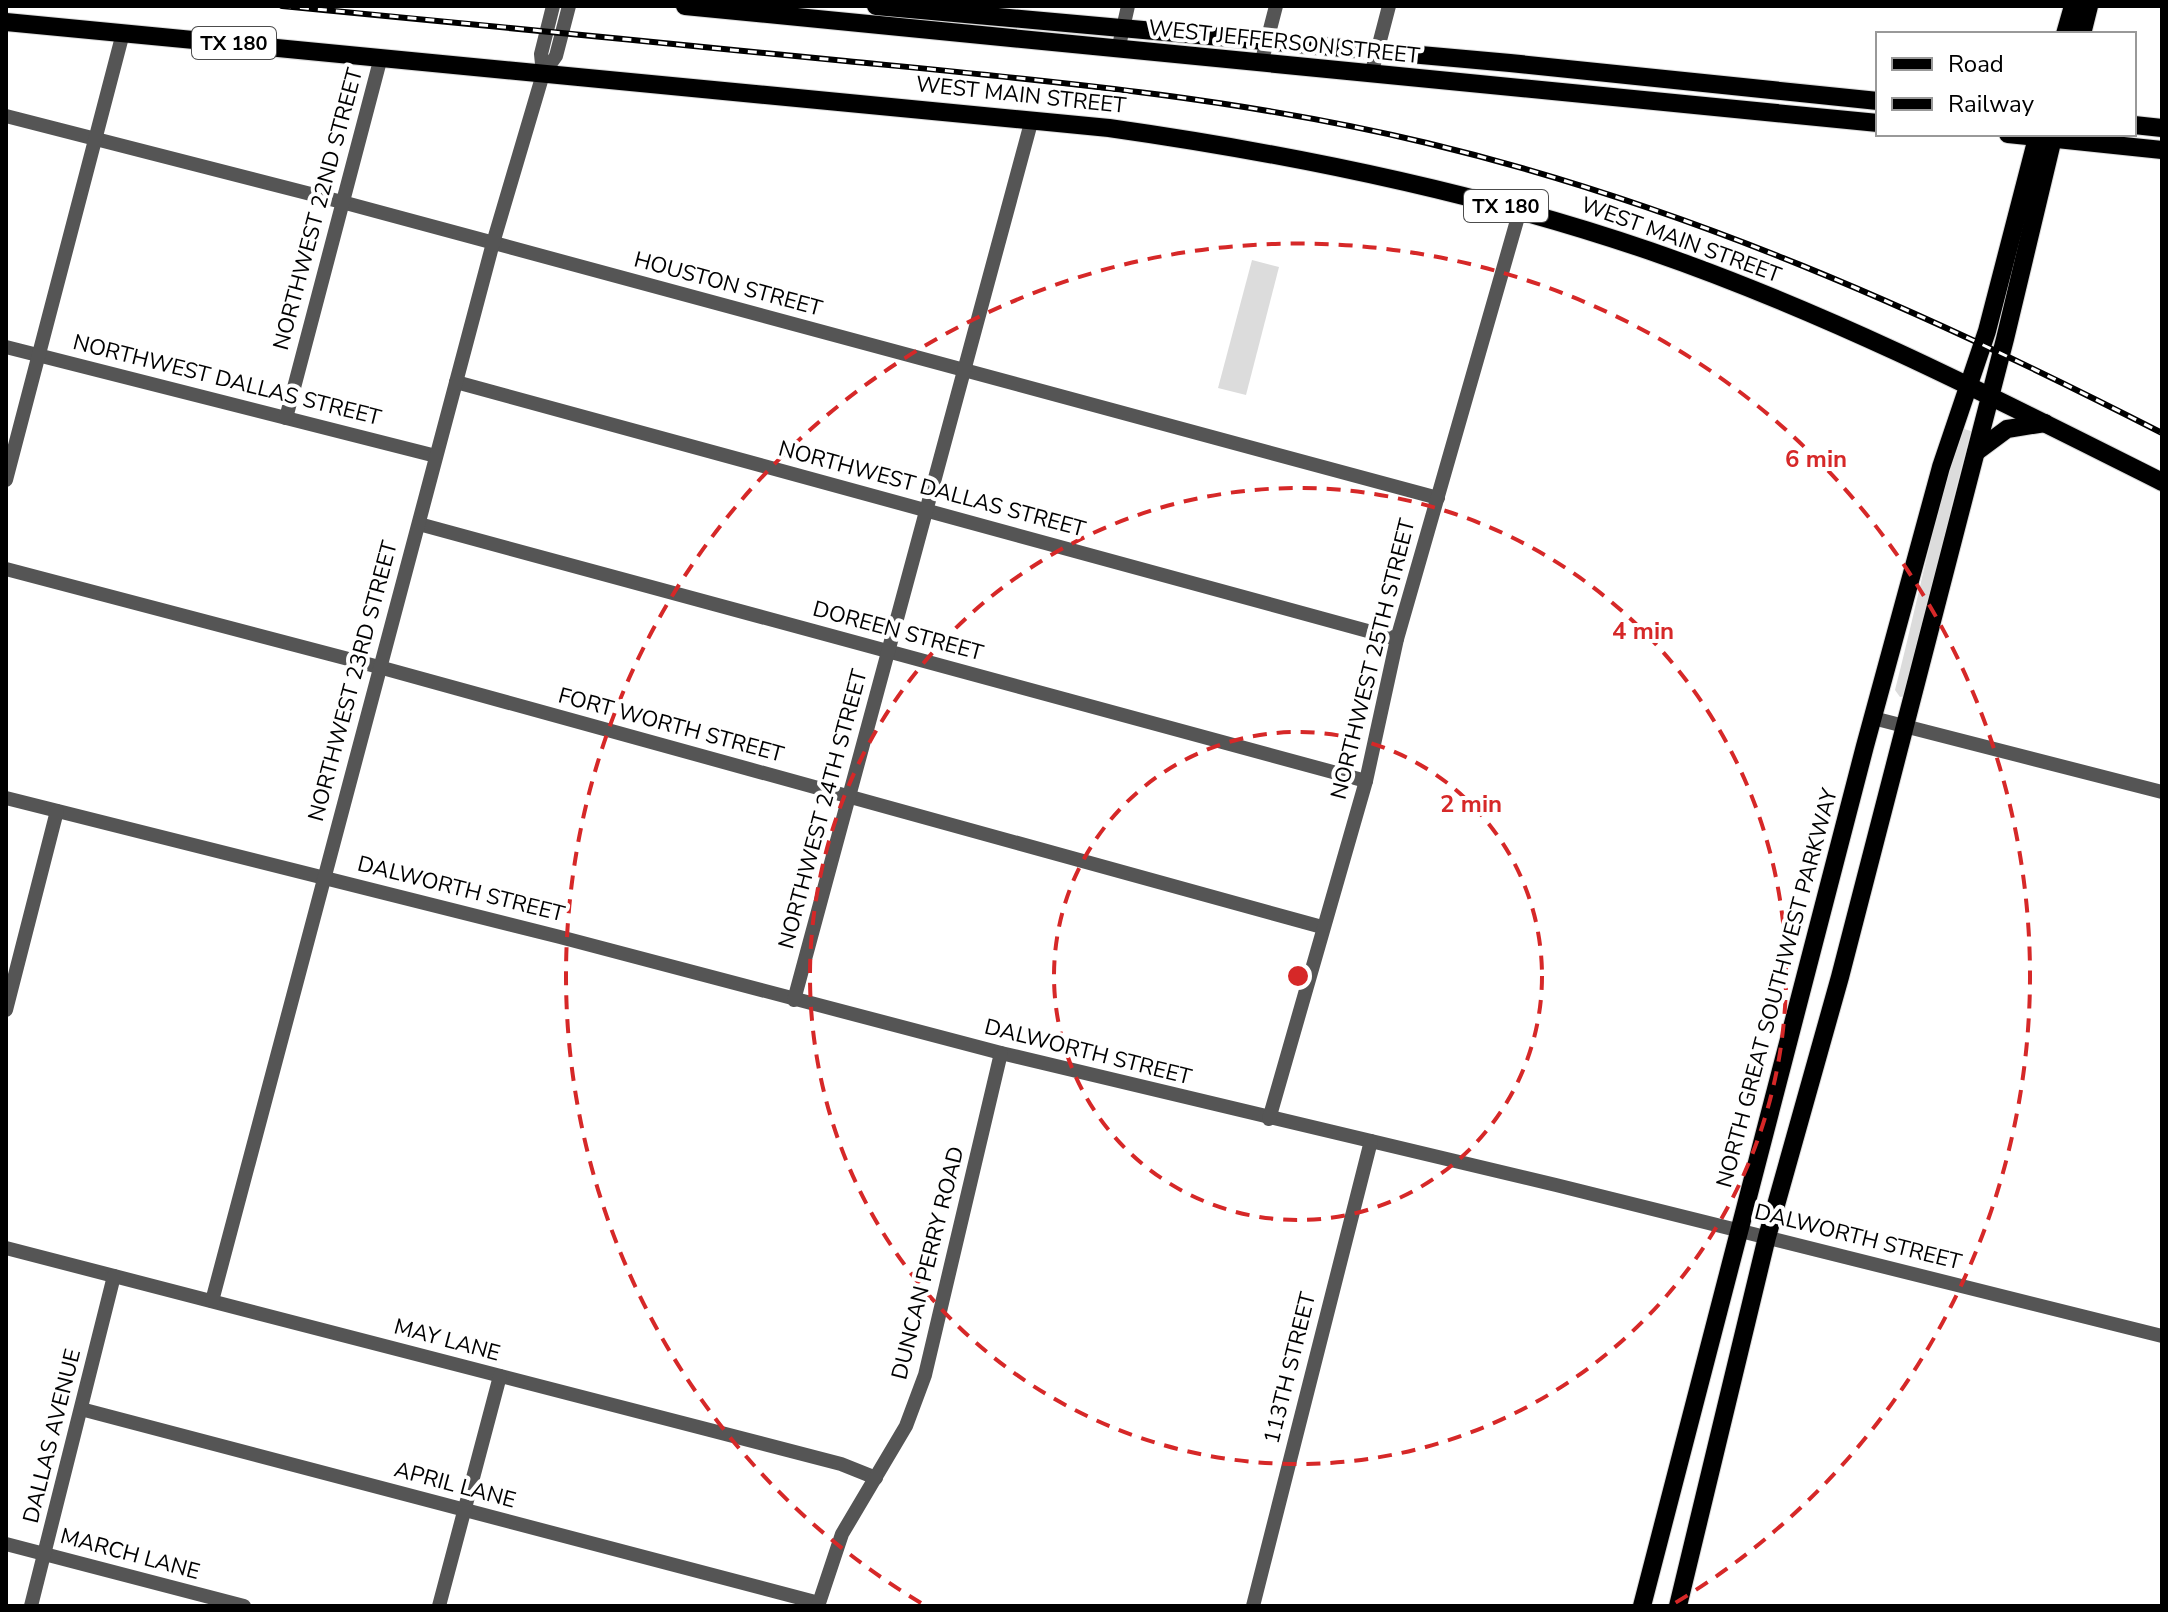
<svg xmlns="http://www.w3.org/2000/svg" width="2168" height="1612" font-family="'Nunito Sans',sans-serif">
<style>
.green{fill:#dcdcdc}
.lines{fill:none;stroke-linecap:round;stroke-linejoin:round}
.major-casing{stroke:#dbdbdb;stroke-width:20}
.minor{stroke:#555;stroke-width:14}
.major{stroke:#000;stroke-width:18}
.rail-casing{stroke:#000;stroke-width:6}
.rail{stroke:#fff;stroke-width:3;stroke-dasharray:9;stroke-linecap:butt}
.ring{fill:none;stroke:#d62828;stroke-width:4;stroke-dasharray:14 10}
.labels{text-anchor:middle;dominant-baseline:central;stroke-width:8;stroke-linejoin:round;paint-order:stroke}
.shield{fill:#fff;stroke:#4c4c4c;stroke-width:2}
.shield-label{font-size:20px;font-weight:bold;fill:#000}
.street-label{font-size:22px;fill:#000;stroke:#fff}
.centre{fill:#d62828;stroke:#fff;stroke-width:4}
.ring-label{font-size:24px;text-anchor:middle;font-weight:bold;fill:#d62828;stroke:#fff;stroke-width:8;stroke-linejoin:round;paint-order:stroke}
</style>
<rect width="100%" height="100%" fill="#fff"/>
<g class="green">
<path d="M1252,260L1279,267L1246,395L1218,388Z"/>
<path d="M1964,429L1971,431L1951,508L1940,571L1906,696L1900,697L1895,690C1918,603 1933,514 1964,429Z"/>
</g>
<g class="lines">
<g class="major-casing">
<g id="major">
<path d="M685,6L1878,123"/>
<path d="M876,6L1510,63L1878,101"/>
<path d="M6,22L1109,128C1292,154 1475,191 1650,251C1827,312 1995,398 2162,482"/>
<path d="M2065,34L2073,6"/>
<path d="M2082,34L2089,6"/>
<path d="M2134,125L2162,128"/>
<path d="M2008,134L2162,150"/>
<path d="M1976,452L2007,429L2045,423"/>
<path d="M1642,1606L1865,746L1941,467L1987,331L2038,134"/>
<path d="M1678,1606L1767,1237L1840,977L2005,339L2054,134"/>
</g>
</g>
<g class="minor">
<path d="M1118,50L1128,6"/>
<path d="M1261,64L1276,6"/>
<path d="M543,74L541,54L553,6"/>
<path d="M1371,75L1389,6"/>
<path d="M6,116L342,202L1438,498"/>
<path d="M6,347L436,456"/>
<path d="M456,382L1397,639"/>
<path d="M286,418L381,57"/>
<path d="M6,480L123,33"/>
<path d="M419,524L1366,781"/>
<path d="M6,569L379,667L1322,927"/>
<path d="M1873,718L2162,792"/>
<path d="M6,798L560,937L1001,1053L1556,1185L2162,1336"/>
<path d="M794,1000L1032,119"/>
<path d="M6,1010L57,811"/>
<path d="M1269,1119L1366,781L1397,639L1520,210"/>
<path d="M6,1248L841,1464L876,1478"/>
<path d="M212,1301L493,243L543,74L556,56L569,6"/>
<path d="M81,1409L819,1603"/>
<path d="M6,1544L244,1606"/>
<path d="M31,1606L114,1276"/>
<path d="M439,1606L500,1376"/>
<path d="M818,1606L842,1534L906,1426L925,1375L1001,1053"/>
<path d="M1253,1606L1371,1141"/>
</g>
<use href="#major" class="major"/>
<g class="rail-casing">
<path id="rail" d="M282,6C470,23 658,43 846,61C1041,80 1236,97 1427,143C1685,205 1926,312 2162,433"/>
</g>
<use href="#rail" class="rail"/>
</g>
<g class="ring">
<circle cx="1298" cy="976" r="244"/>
<circle cx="1298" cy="976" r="488"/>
<path d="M921 1603A732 732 0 1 1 1675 1603"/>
</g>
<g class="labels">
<g class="shield">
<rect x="192" y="27" width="84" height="32" rx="6"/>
<rect x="1464" y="190" width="84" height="32" rx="6"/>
</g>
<g class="shield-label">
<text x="234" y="43">TX 180</text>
<text x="1506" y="206">TX 180</text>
</g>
<g class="street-label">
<text transform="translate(1284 42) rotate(6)">WEST JEFFERSON STREET</text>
<text transform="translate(1021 95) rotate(6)">WEST MAIN STREET</text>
<text transform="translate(318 209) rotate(-75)">NORTHWEST 22ND STREET</text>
<text transform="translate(1681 240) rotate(20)">WEST MAIN STREET</text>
<text transform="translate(728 284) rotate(15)">HOUSTON STREET</text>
<text transform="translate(227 380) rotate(14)">NORTHWEST DALLAS STREET</text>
<text transform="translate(932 489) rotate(15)">NORTHWEST DALLAS STREET</text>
<text transform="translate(898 631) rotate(15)">DOREEN STREET</text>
<text transform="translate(1373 659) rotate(-76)">NORTHWEST 25TH STREET</text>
<text transform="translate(353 681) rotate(-75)">NORTHWEST 23RD STREET</text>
<text transform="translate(671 725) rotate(15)">FORT WORTH STREET</text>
<text transform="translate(823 809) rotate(-75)">NORTHWEST 24TH STREET</text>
<text transform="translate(461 889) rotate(14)">DALWORTH STREET</text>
<text transform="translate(1777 988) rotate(-75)">NORTH GREAT SOUTHWEST PARKWAY</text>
<text transform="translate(1088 1052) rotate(14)">DALWORTH STREET</text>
<text transform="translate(1858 1237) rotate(14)">DALWORTH STREET</text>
<text transform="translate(928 1263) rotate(-76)">DUNCAN PERRY ROAD</text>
<text transform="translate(447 1340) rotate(15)">MAY LANE</text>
<text transform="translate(1290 1368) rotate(-76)">113TH STREET</text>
<text transform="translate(52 1436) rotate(-76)">DALLAS AVENUE</text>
<text transform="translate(455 1485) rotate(15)">APRIL LANE</text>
<text transform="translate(130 1554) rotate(15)">MARCH LANE</text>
</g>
</g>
<circle cx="1298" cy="976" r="12" class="centre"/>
<g class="ring-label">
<text x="1816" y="467">6 min</text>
<text x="1643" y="639">4 min</text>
<text x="1471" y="812">2 min</text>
</g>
<rect width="2168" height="1612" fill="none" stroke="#000000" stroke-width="16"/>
<rect x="1876" y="32" width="260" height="104" fill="#ffffff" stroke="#999999" stroke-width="2"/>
<rect x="1892" y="58" width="40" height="12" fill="#000000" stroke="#999999" stroke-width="2"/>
<text x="1948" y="72" font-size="24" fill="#000000">Road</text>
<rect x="1892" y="98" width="40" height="12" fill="#000000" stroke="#999999" stroke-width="2"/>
<text x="1948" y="112" font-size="24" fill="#000000">Railway</text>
</svg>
